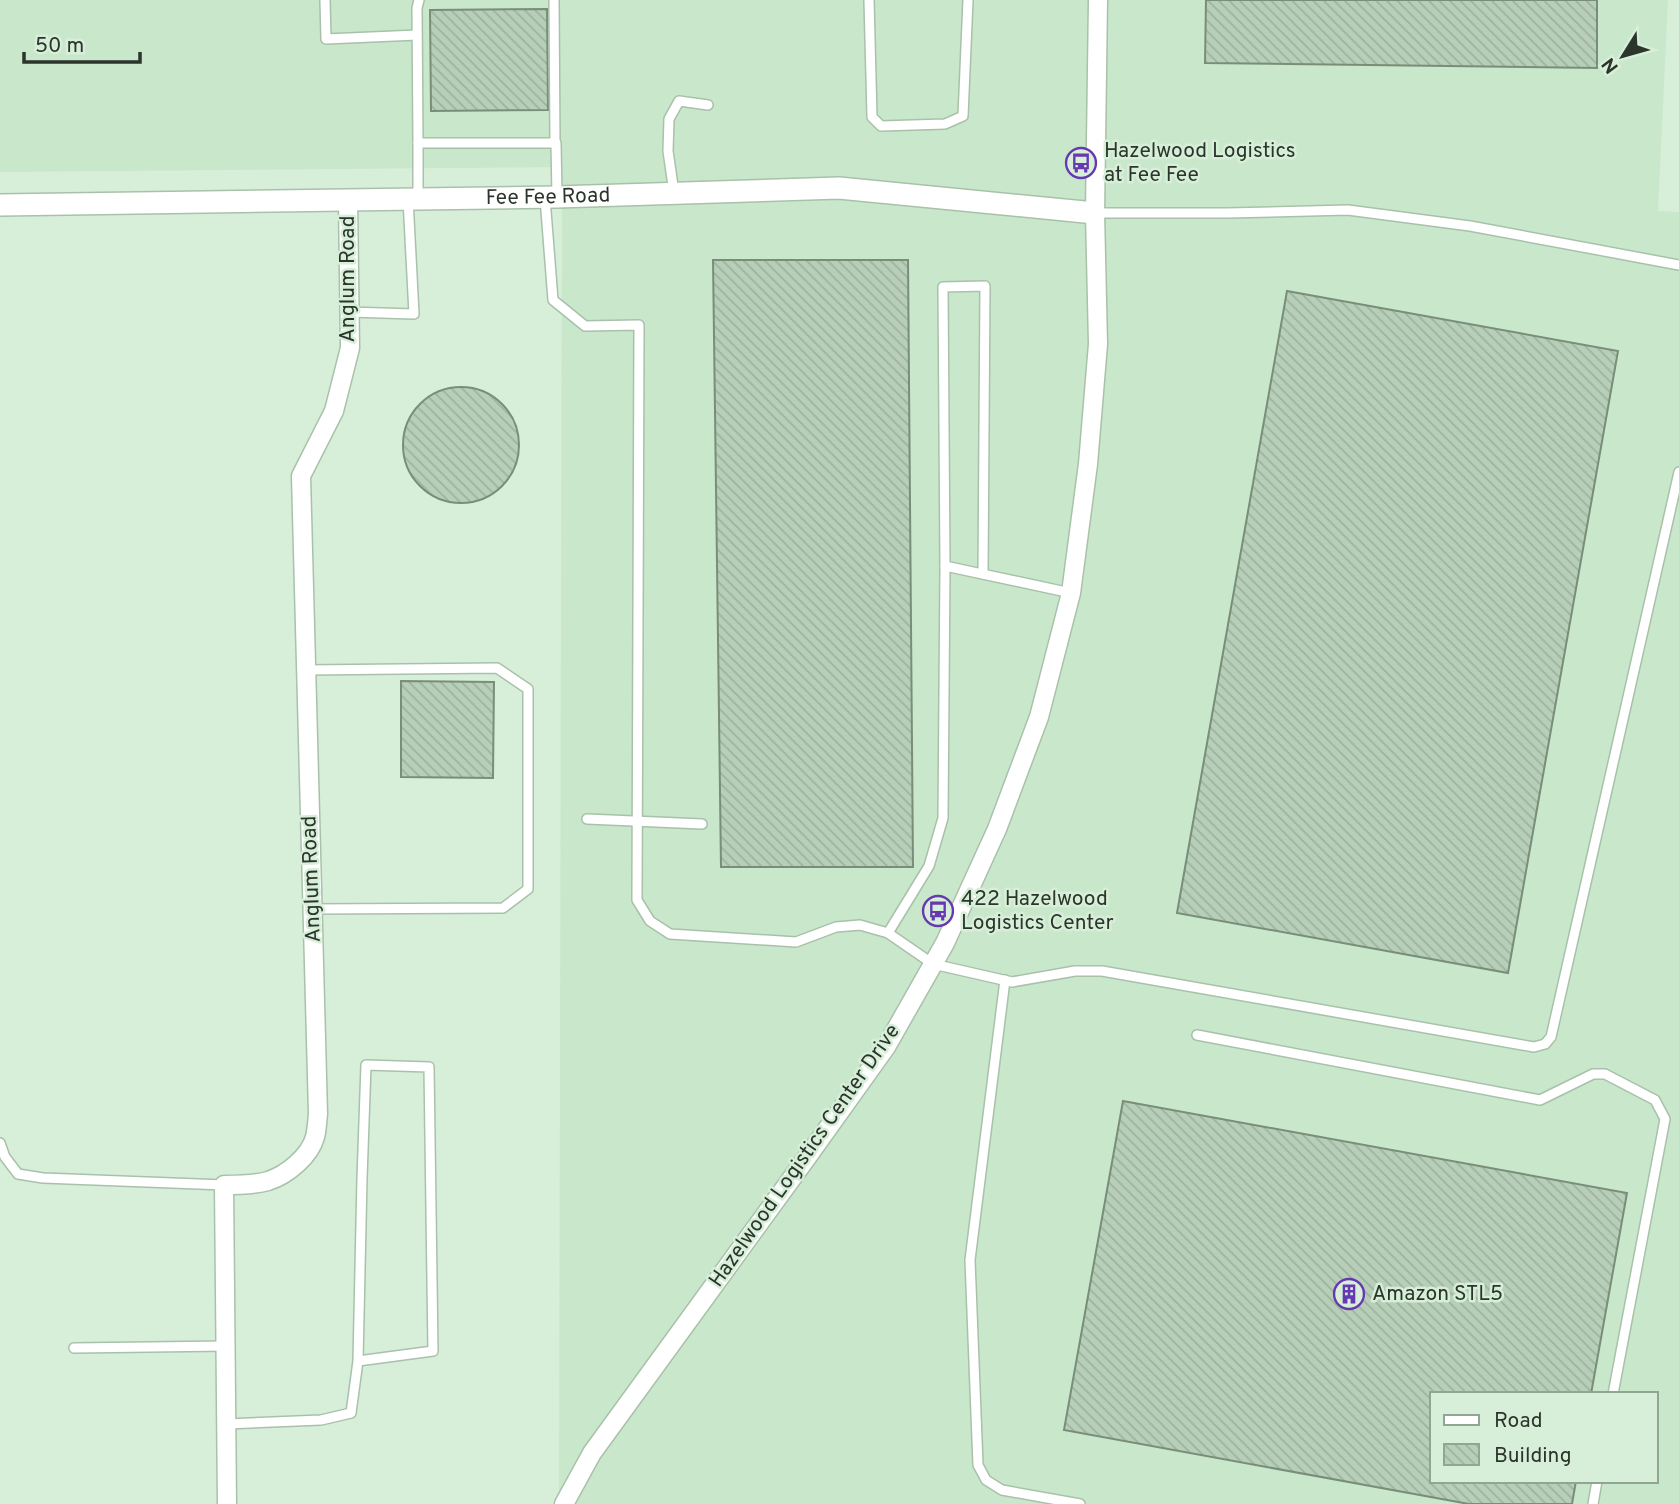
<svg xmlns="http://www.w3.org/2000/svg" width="1679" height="1504" font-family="Overpass,sans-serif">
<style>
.built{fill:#c9e7ca;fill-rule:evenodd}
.building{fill:url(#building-back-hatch);stroke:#788e79;stroke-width:2}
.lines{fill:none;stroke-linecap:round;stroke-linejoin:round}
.service-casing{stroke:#a9c1aa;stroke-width:12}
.minor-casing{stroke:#a9c1aa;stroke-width:21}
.tertiary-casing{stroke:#a9c1aa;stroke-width:24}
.service{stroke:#fff;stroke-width:9}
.minor{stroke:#fff;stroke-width:18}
.tertiary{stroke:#fff;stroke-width:21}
.labels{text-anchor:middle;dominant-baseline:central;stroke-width:5;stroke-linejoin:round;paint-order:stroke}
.poi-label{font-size:21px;fill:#2b352c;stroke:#d7efd8;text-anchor:start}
.street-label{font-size:21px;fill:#2b352c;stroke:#d7efd8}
</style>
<defs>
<pattern id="building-back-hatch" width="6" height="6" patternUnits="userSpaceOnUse" patternTransform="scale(1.75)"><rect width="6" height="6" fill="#b7cfb8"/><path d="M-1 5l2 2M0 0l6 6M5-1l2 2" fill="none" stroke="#9eb29e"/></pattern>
</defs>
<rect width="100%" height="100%" fill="#d7efd8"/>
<path class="built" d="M0,0H1668L1658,211L1679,212V1504H559L562,167L0,172ZM1432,1394H1656V1481H1432Z"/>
<g class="building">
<path d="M1206,0H1597V68L1205,63Z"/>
<path d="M547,9L548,110L431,111L430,10Z"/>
<path d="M713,260H908L913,867H721Z"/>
<path d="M1287,291L1618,351L1508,973L1177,913Z"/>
<circle cx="461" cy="445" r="58"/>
<path d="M401,681L494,682L493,778L401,777Z"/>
<path d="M1123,1101L1627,1193L1591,1394H1432V1481H1576L1572,1504H1469L1064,1430Z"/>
</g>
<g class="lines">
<g class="service-casing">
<g id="service">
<path d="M325,0L326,39L417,35"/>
<path d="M554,0L555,143"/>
<path d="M869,0L872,117L881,126L945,124L963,116L968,0"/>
<path d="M418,143L417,8L419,0"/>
<path d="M674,193L668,151L669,119L679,101L708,105"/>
<path d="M545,198L553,300L585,326L639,325L637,900L650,921L670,934L796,942L836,927L860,925L888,933L933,964L1012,982L1075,971H1102L1534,1047L1545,1044L1551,1037L1679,472"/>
<path d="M418,199V143H556L557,196"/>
<path d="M1095,213H1227L1348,210L1470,226L1679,265"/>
<path d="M349,312L414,314L408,199"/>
<path d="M945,566L943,287L985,286L983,574"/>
<path d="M306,670L497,668L528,689V889L503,908L312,909"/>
<path d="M587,819L702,824"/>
<path d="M888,933L929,866L943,818L945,566L1071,593"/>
<path d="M1005,980L970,1260L978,1465L986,1480L1002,1490L1080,1504"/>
<path d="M1197,1035L1540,1100L1593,1074H1605L1655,1100L1665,1119L1613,1394"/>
<path d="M0,1143L5,1157L18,1174L43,1178L224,1185"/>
<path d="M74,1348L226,1346"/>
<path d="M227,1424L321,1420L351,1413L358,1361L362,1178L366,1065L429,1067L433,1351L358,1361"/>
<path d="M1593,1504L1597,1481"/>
</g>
</g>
<g class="minor-casing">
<g id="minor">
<path d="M227,1504L224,1185C238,1185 254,1185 268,1181C287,1175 310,1156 315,1137C317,1130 317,1122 318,1114L301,476L334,411L350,348L348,199"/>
<path d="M564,1504L592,1453L808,1156L886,1047L945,943L997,829L1039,717L1071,593L1088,464L1098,344L1095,213L1098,0"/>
</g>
</g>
<g class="tertiary-casing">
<g id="tertiary">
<path id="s1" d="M0,205L557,197L839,188L1095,213"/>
</g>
</g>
<use href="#service" class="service"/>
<use href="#minor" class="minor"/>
<use href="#tertiary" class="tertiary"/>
</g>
<defs>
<g id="bus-ring" transform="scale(1.575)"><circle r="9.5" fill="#d7efd8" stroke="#6739b1" stroke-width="1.5"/><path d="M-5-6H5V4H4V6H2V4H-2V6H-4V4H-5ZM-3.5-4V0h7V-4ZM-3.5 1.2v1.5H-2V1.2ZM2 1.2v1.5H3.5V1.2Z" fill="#6739b1"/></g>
<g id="building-ring" transform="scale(1.575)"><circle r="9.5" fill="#d7efd8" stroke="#6739b1" stroke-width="1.5"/><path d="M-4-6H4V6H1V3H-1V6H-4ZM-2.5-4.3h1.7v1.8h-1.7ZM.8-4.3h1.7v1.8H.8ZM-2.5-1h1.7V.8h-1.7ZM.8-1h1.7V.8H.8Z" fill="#6739b1"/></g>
</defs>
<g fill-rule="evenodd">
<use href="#bus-ring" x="1081" y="163"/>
<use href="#bus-ring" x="938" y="911"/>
<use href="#building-ring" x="1349" y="1294"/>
</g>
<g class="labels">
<g class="poi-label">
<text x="1104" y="151">Hazelwood Logistics<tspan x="1104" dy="24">at Fee Fee</tspan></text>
<text x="961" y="899">422 Hazelwood<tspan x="961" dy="24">Logistics Center</tspan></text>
<text x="1372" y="1294">Amazon STL5</text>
</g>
<g class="street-label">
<text stroke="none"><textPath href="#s1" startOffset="548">Fee Fee Road</textPath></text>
<text transform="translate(348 279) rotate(-90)">Anglum Road</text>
<text transform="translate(312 879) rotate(-92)">Anglum Road</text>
<text transform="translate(805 1156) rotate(-55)">Hazelwood Logistics Center Drive</text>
</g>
</g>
<rect x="1430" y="1392" width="228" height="91" fill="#d7efd8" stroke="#92a593" stroke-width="2"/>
<rect x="1444" y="1415" width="35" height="10" fill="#ffffff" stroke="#92a593" stroke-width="2"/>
<text x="1494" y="1427" font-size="21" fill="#2b352c">Road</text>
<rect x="1444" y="1444" width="35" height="21" fill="url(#building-back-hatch)" stroke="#92a593" stroke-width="2"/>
<text x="1494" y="1462" font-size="21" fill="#2b352c">Building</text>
<g transform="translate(1623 56) rotate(233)" stroke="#d7efd8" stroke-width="5" paint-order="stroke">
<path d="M0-5L12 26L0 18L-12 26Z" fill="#2b352c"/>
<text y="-10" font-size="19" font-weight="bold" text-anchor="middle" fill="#2b352c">N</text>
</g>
<path d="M24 52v10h116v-10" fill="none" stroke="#2b352c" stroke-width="3.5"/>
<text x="35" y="52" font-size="21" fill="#2b352c" stroke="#d7efd8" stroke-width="5" paint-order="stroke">50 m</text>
</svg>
